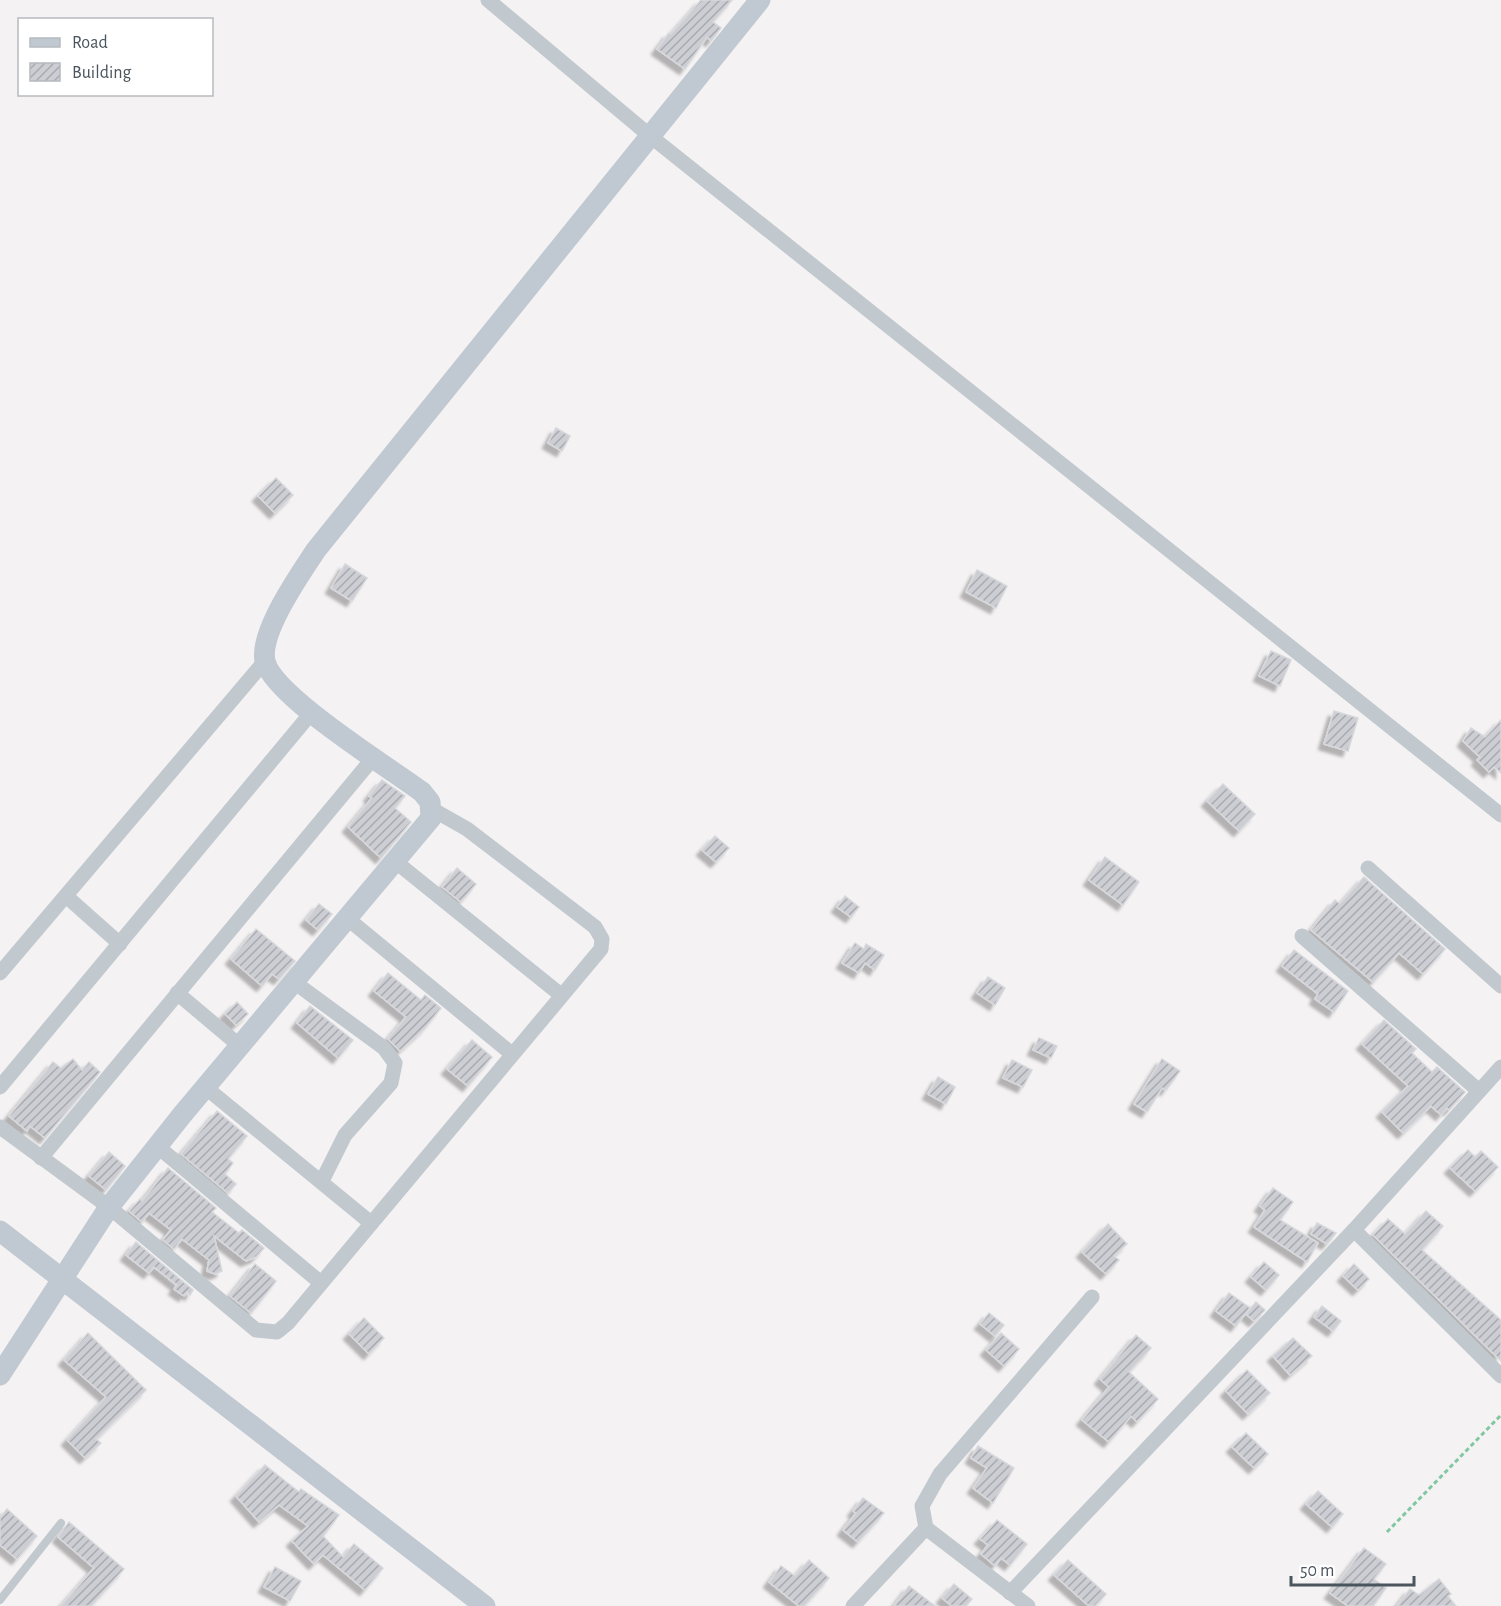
<svg xmlns="http://www.w3.org/2000/svg" width="1501" height="1606" font-family="'Alegreya Sans',sans-serif">
<style>
.building{fill:url(#building-hatch);stroke:#d6d8dc;stroke-width:1.5;filter:url(#shadow)}
.lines{fill:none;stroke-linecap:round;stroke-linejoin:round}
.path{stroke:#80c8a2;stroke-width:3;stroke-dasharray:4.5 3;stroke-linecap:butt}
.lane{stroke:#c1c9cf;stroke-width:8}
.street{stroke:#c1c9cf;stroke-width:15}
.secondary{stroke:#c0c9d1;stroke-width:21}
</style>
<defs>
<pattern id="building-hatch" width="6" height="6" patternUnits="userSpaceOnUse" patternTransform="scale(1.5)"><rect width="6" height="6" fill="#ccced4"/><path d="M-1 1l2-2M0 6l6-6M5 7l2-2" fill="none" stroke="#a8aaaf"/></pattern>
<filter id="shadow"><feDropShadow dx="-5.5" dy="5.5" stdDeviation="1.5" flood-color="#0004"/></filter>
</defs>
<rect width="100%" height="100%" fill="#f4f2f2"/>
<g class="building">
<path d="M701,0H732L713,22L721,28L711,41L707,37L685,69L657,49L669,33L671,34Z"/>
<path d="M556,428L570,436L562,451L548,443Z"/>
<path d="M276,478L293,495L275,513L258,496Z"/>
<path d="M345,564L367,578L352,601L331,588Z"/>
<path d="M977,570L1007,586L996,608L966,592Z"/>
<path d="M1271,651L1291,660L1280,686L1259,676Z"/>
<path d="M1334,711L1358,718L1348,751L1324,744Z"/>
<path d="M1501,720V773L1494,767L1489,772L1477,760L1480,757L1463,741L1471,728L1485,737Z"/>
<path d="M382,780L405,796L395,808L411,822L381,858L348,827L372,798L369,796Z"/>
<path d="M1223,784L1255,814L1239,831L1207,801Z"/>
<path d="M715,836L729,848L716,862L702,850Z"/>
<path d="M1105,857L1139,882L1123,905L1089,880Z"/>
<path d="M457,868L476,884L461,902L442,887Z"/>
<path d="M1364,877L1445,949L1423,974L1399,953L1373,982L1311,930L1335,900L1340,904Z"/>
<path d="M845,896L859,907L851,917L837,907Z"/>
<path d="M319,904L332,914L318,930L306,920Z"/>
<path d="M256,929L295,961L279,979L272,974L262,986L231,959Z"/>
<path d="M855,943L864,949L866,944L884,955L875,970L865,963L859,973L842,963Z"/>
<path d="M1294,950L1348,991L1334,1012L1315,999L1318,994L1282,966Z"/>
<path d="M388,973L421,1000L425,995L441,1008L425,1028L400,1051L388,1039L406,1017L374,991Z"/>
<path d="M988,977L1005,988L995,1005L977,993Z"/>
<path d="M237,1002L248,1014L236,1025L225,1014Z"/>
<path d="M310,1006L353,1040L338,1058L297,1023Z"/>
<path d="M1384,1020L1416,1049L1412,1053L1432,1072L1437,1067L1465,1092L1449,1110L1447,1108L1441,1115L1431,1106L1403,1133L1382,1112L1408,1086L1362,1044Z"/>
<path d="M1039,1038L1057,1046L1051,1058L1033,1050Z"/>
<path d="M472,1040L492,1057L468,1086L447,1069Z"/>
<path d="M73,1059L82,1070L89,1062L100,1072L45,1138L30,1126L27,1131L9,1116L53,1062L61,1068Z"/>
<path d="M1162,1059L1180,1071L1166,1090L1162,1088L1147,1112L1134,1104Z"/>
<path d="M1012,1060L1032,1070L1023,1087L1003,1078Z"/>
<path d="M938,1077L955,1087L946,1104L928,1094Z"/>
<path d="M217,1111L247,1136L228,1159L233,1163L225,1174L236,1184L228,1193L181,1154Z"/>
<path d="M1468,1150L1475,1157L1481,1151L1498,1167L1475,1191L1450,1168Z"/>
<path d="M109,1152L125,1166L106,1190L89,1176Z"/>
<path d="M168,1168L216,1208L212,1212L239,1233L242,1230L264,1248L256,1257L246,1261L214,1236L222,1271L215,1274L207,1271L209,1260L182,1239L174,1249L163,1240L171,1230L149,1213L142,1222L129,1211L140,1199L142,1201Z"/>
<path d="M1273,1188L1293,1202L1280,1220L1318,1243L1307,1262L1254,1227L1265,1210L1260,1206Z"/>
<path d="M1426,1211L1443,1226L1422,1250L1501,1320V1361L1373,1235L1388,1219L1405,1234Z"/>
<path d="M1317,1223L1336,1233L1327,1244L1311,1234Z"/>
<path d="M1108,1224L1127,1244L1114,1256L1119,1260L1106,1274L1082,1252Z"/>
<path d="M136,1242L193,1290L190,1295L187,1292L184,1296L174,1289L177,1285L154,1267L149,1273L126,1255Z"/>
<path d="M1264,1262L1279,1275L1266,1290L1251,1277Z"/>
<path d="M255,1264L276,1281L251,1313L230,1296Z"/>
<path d="M1354,1264L1369,1279L1358,1290L1343,1276Z"/>
<path d="M1229,1293L1250,1308L1236,1326L1216,1311Z"/>
<path d="M1256,1302L1265,1310L1254,1321L1246,1314Z"/>
<path d="M1322,1306L1341,1321L1333,1331L1314,1317Z"/>
<path d="M989,1313L1004,1325L995,1336L980,1324Z"/>
<path d="M364,1318L384,1338L369,1354L349,1334Z"/>
<path d="M88,1333L146,1390L96,1439L101,1443L85,1458L67,1440L106,1397L64,1360Z"/>
<path d="M1001,1333L1019,1349L1004,1366L986,1350Z"/>
<path d="M1136,1335L1151,1348L1129,1372L1158,1399L1137,1422L1131,1416L1109,1442L1082,1420L1109,1387L1100,1379Z"/>
<path d="M1293,1338L1312,1356L1290,1375L1273,1356Z"/>
<path d="M1247,1370L1270,1393L1248,1414L1226,1391Z"/>
<path d="M1246,1433L1268,1454L1254,1468L1232,1447Z"/>
<path d="M978,1446L1014,1468L993,1503L973,1488L987,1468L971,1458Z"/>
<path d="M265,1465L299,1492L301,1489L339,1515L323,1536L343,1557L354,1544L383,1568L365,1590L323,1555L314,1564L292,1541L308,1526L279,1505L259,1522L236,1496Z"/>
<path d="M1318,1491L1343,1514L1332,1527L1306,1504Z"/>
<path d="M863,1498L884,1513L858,1542L843,1530L856,1513L853,1511Z"/>
<path d="M7,1509L37,1536L17,1559L0,1545V1518Z"/>
<path d="M997,1520L1027,1544L1010,1565L1001,1558L995,1566L981,1554L988,1545L980,1539Z"/>
<path d="M69,1522L124,1569L91,1606H61L94,1568L58,1537Z"/>
<path d="M1364,1548L1386,1564L1374,1579L1386,1588L1373,1606H1348L1330,1593Z"/>
<path d="M809,1560L829,1578L804,1606H799L769,1582L781,1566L795,1576Z"/>
<path d="M1068,1560L1106,1594L1095,1606H1089L1054,1575Z"/>
<path d="M275,1567L301,1581L290,1601L264,1587Z"/>
<path d="M1439,1579L1451,1594L1448,1596L1456,1606H1397L1410,1589L1419,1595Z"/>
<path d="M954,1584L972,1599L966,1606H952L942,1598Z"/>
<path d="M909,1586L935,1606H894Z"/>
</g>
<g class="lines">
<path class="path" d="M1387,1532L1501,1415"/>
<path class="lane" d="M0,1600L61,1523"/>
<g class="street">
<path d="M488,0L649,135L1501,815"/>
<path d="M396,862L561,995"/>
<path d="M1368,868L1501,986"/>
<path d="M66,896L120,944"/>
<path d="M348,919L512,1054"/>
<path d="M1302,936L1479,1091"/>
<path d="M0,973L265,661"/>
<path d="M294,982L384,1048L395,1063L391,1083L345,1135L322,1181"/>
<path d="M177,993L240,1046"/>
<path d="M0,1087L312,712"/>
<path d="M205,1087L371,1223"/>
<path d="M0,1127L109,1207L256,1330L277,1332L288,1323L601,949L602,939L595,927L467,829L430,808"/>
<path d="M157,1146L321,1283"/>
<path d="M41,1158L374,757"/>
<path d="M1354,1230L1501,1376"/>
<path d="M1010,1593L1354,1230L1501,1067"/>
<path d="M853,1606L926,1528"/>
<path d="M1028,1606L926,1528L922,1506L940,1474L1092,1297"/>
</g>
<g class="secondary">
<path d="M0,1231L485,1606"/>
<path d="M0,1375L109,1207L182,1115L431,818L430,802L422,792C390,768 273,696 265,661C259,632 301,573 316,550L760,0"/>
</g>
</g>
<rect x="18" y="18" width="195" height="78" fill="#ffffff" stroke="#b7bbbf" stroke-width="1.5"/>
<rect x="30" y="38" width="30" height="9" fill="#c0c9d1" stroke="#b7bbbf" stroke-width="1.5"/>
<text x="72" y="48" font-size="18" fill="#4b555e">Road</text>
<rect x="30" y="63" width="30" height="18" fill="url(#building-hatch)" stroke="#b7bbbf" stroke-width="1.5"/>
<text x="72" y="78" font-size="18" fill="#4b555e">Building</text>
<path d="M1291 1576v9h123v-9" fill="none" stroke="#4b555e" stroke-width="3"/>
<text x="1300" y="1576" font-size="18" fill="#4b555e" stroke="#ffffff" stroke-width="4.5" paint-order="stroke">50 m</text>
</svg>
